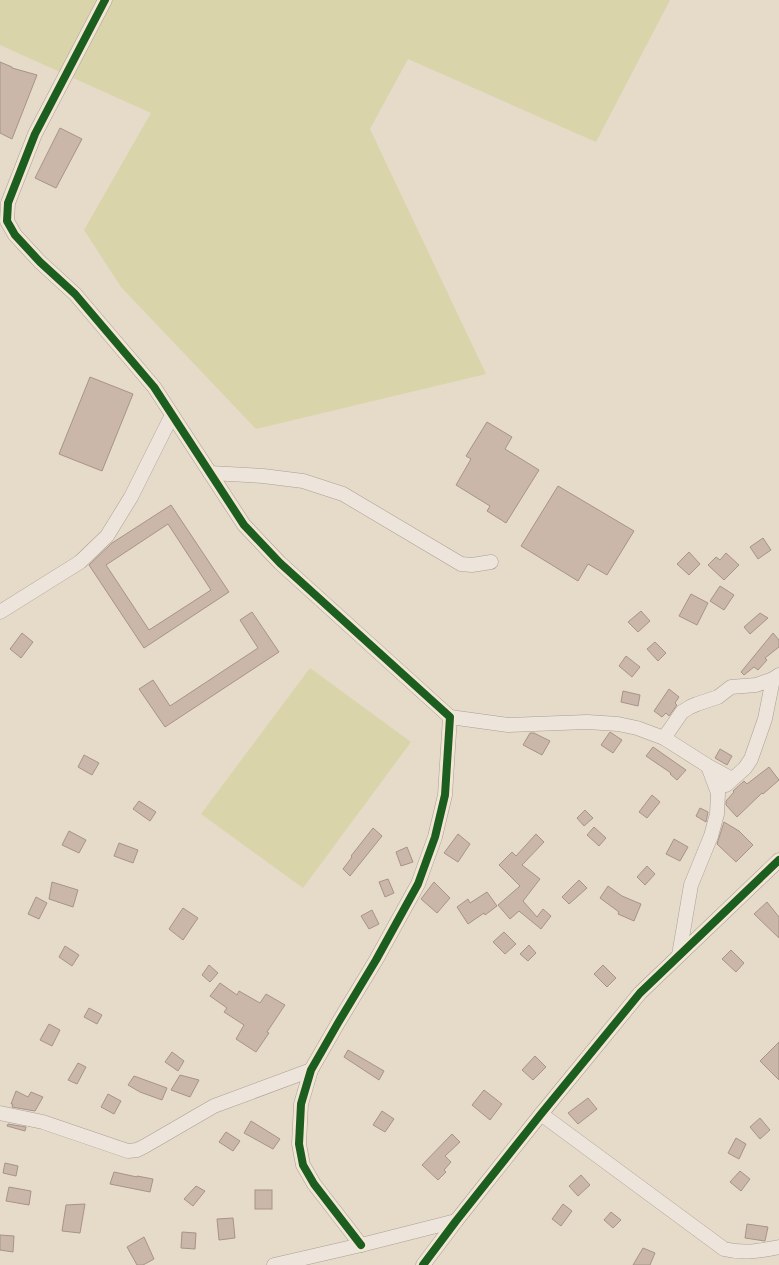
<svg xmlns="http://www.w3.org/2000/svg" width="779" height="1265" font-family="'Crimson Pro',serif">
<style>
.green{fill:#dad4aa}
.building{fill:#cab7aa;stroke:#a69489;fill-rule:evenodd}
.lines{fill:none;stroke-linecap:round;stroke-linejoin:round}
.minor-casing{stroke:#ab9f93;stroke-width:15}
.minor{stroke:#ede5dc;stroke-width:14}
.cycleway-casing{stroke:#f9e6ce;stroke-width:11}
.cycleway{stroke:#1b5e20;stroke-width:8}
</style>
<rect width="100%" height="100%" fill="#e6dac9"/>
<g class="green">
<path d="M0,0H670L596,142L408,59L370,129L486,374L256,429L121,287L84,230L151,113L0,45Z"/>
<path d="M310,668L411,742L303,888L201,814Z"/>
</g>
<g class="building">
<path d="M0,62L12,67V68L37,75L12,139L0,133Z"/>
<path d="M60,128L82,139L56,188L35,178Z"/>
<path d="M90,377L133,394L102,471L59,454Z"/>
<path d="M487,422L512,437L505,449L539,470L506,523L487,511L490,506L456,485L471,459L466,456Z"/>
<path d="M558,486L634,531L607,575L588,564L578,581L521,546Z"/>
<path d="M171,505L229,592L144,648L89,565L112,543ZM168,524L211,590L149,630L106,565Z"/>
<path d="M763,538L771,550L758,559L750,547Z"/>
<path d="M689,552L700,564L689,575L677,564Z"/>
<path d="M726,553L739,565L724,580L708,565L716,557L720,560Z"/>
<path d="M720,586L734,595L724,610L710,601Z"/>
<path d="M691,594L708,603L697,625L679,616Z"/>
<path d="M641,611L650,621L638,632L628,622Z"/>
<path d="M252,612L279,652L165,727L139,689L153,680L170,706L258,648L240,620Z"/>
<path d="M760,613L768,618L750,634L744,627Z"/>
<path d="M22,633L33,642L21,658L10,649Z"/>
<path d="M773,633L779,640V647L765,658L767,660L758,670L754,667L744,675L741,672Z"/>
<path d="M655,642L666,653L658,661L647,649Z"/>
<path d="M626,656L640,667L632,677L619,666Z"/>
<path d="M669,689L679,697L675,703L677,705L669,716L666,713L662,717L654,711Z"/>
<path d="M623,691L640,695L638,706L621,702Z"/>
<path d="M610,732L622,740L613,753L601,745Z"/>
<path d="M530,733H534L550,741L542,755L523,745Z"/>
<path d="M653,747L686,770L677,780L670,774L671,773L646,756Z"/>
<path d="M720,749L732,756L727,765L715,758Z"/>
<path d="M84,755L99,763L92,775L78,767Z"/>
<path d="M769,767L779,780L763,794L762,793L737,817L726,805V801L734,792L733,791L744,781L747,784Z"/>
<path d="M652,795L660,802L647,818L639,812Z"/>
<path d="M139,801L156,812L150,821L133,809Z"/>
<path d="M700,808L708,812L706,822L696,816Z"/>
<path d="M585,810L593,818L584,826L577,818Z"/>
<path d="M724,822L739,831L753,845L736,862L717,844Z"/>
<path d="M594,827L606,838L599,846L587,835Z"/>
<path d="M373,828L382,836L350,876L343,869L352,857L351,856Z"/>
<path d="M69,831L86,840L79,853L62,845Z"/>
<path d="M458,834L470,844L458,862L444,853Z"/>
<path d="M536,834L544,842L522,865L540,879L523,901L537,917L543,909L551,916L541,929L519,911L510,919L498,905L520,886L499,865L512,852L516,856Z"/>
<path d="M674,839L688,847L680,861L666,854Z"/>
<path d="M119,843L138,850L133,863L114,856Z"/>
<path d="M407,847L413,862L401,866L396,852Z"/>
<path d="M647,866L655,874L645,885L637,877Z"/>
<path d="M388,879L394,893L385,897L379,882Z"/>
<path d="M579,880L587,888L569,904L562,897Z"/>
<path d="M52,882L78,890L73,907L49,899Z"/>
<path d="M434,882L450,898L437,913L421,899Z"/>
<path d="M608,886L622,896L641,904L634,921L618,914L619,912L600,898Z"/>
<path d="M487,892L497,906L485,915L484,913L468,924L457,907L468,899L470,903Z"/>
<path d="M36,897L47,903L39,919L28,914Z"/>
<path d="M767,902L779,917V938L754,914Z"/>
<path d="M183,908L198,918L183,940L169,929Z"/>
<path d="M372,910L379,924L369,929L361,916Z"/>
<path d="M504,932L516,944L505,954L493,942Z"/>
<path d="M529,945L536,953L528,961L520,954Z"/>
<path d="M65,946L79,955L72,966L59,957Z"/>
<path d="M731,950L744,963L736,972L722,959Z"/>
<path d="M209,965L218,973L210,982L202,975Z"/>
<path d="M603,965L616,978L607,987L594,974Z"/>
<path d="M220,983L237,995L239,991L260,1003L266,994L285,1005L267,1032L269,1033L256,1052L236,1039L244,1025L224,1012L227,1008L210,996Z"/>
<path d="M89,1008L102,1015L97,1024L84,1017Z"/>
<path d="M49,1024L60,1030L52,1046L40,1040Z"/>
<path d="M779,1042V1080L760,1061Z"/>
<path d="M348,1050L384,1071L379,1080L344,1057Z"/>
<path d="M172,1052L184,1061L178,1071L165,1062Z"/>
<path d="M535,1056L546,1067L533,1080L522,1070Z"/>
<path d="M78,1063L86,1067L77,1084L68,1080Z"/>
<path d="M180,1075L199,1080L190,1097L171,1090Z"/>
<path d="M134,1076L167,1088L162,1100L140,1092L128,1085Z"/>
<path d="M484,1090L502,1104L490,1120L472,1105Z"/>
<path d="M16,1091L28,1097L31,1092L43,1097L35,1111L12,1107L13,1104H11Z"/>
<path d="M108,1094L121,1101L114,1114L101,1107Z"/>
<path d="M588,1098L597,1109L578,1124L568,1113Z"/>
<path d="M382,1111L394,1119L385,1132L373,1125Z"/>
<path d="M760,1118L770,1130L760,1139L750,1127Z"/>
<path d="M251,1121L280,1139L273,1149L244,1133Z"/>
<path d="M8,1124L26,1127L25,1131L7,1126Z"/>
<path d="M226,1132L240,1141L233,1151L219,1142Z"/>
<path d="M452,1134L460,1142L445,1156L451,1162L444,1170L446,1172L438,1180L422,1165Z"/>
<path d="M736,1138L746,1144L739,1159L728,1153Z"/>
<path d="M5,1163L18,1166L16,1176L3,1173Z"/>
<path d="M740,1171L750,1179L741,1191L730,1182Z"/>
<path d="M114,1172L137,1177V1176L153,1179L150,1192L110,1184Z"/>
<path d="M581,1175L590,1185L578,1196L569,1186Z"/>
<path d="M196,1186L205,1191L193,1206L184,1199Z"/>
<path d="M9,1187L31,1191L29,1205L6,1201Z"/>
<rect x="255" y="1190" width="17" height="19"/>
<path d="M85,1204L80,1233L62,1231L66,1205Z"/>
<path d="M563,1204L572,1211L561,1226L552,1219Z"/>
<path d="M611,1212L621,1220L613,1228L604,1220Z"/>
<path d="M233,1218L235,1238L219,1240L217,1219Z"/>
<path d="M747,1224L768,1227L765,1241L745,1238Z"/>
<path d="M182,1232L196,1233L195,1249L181,1248Z"/>
<path d="M0,1235L14,1236L13,1252L0,1250Z"/>
<path d="M144,1237L154,1259L143,1265H137L127,1247Z"/>
<path d="M643,1248L655,1253L650,1265H633Z"/>
</g>
<g class="lines">
<g class="minor-casing">
<g id="minor">
<path d="M105,0L35,134L8,203L7,221L15,235L40,262L75,294L154,387L244,525L280,563L450,717L445,795L435,837L418,884L376,960L338,1023L311,1070L301,1104L299,1144L303,1165L314,1184L361,1245"/>
<path d="M210,473L263,476L303,481L343,494L461,564L472,565L491,562"/>
<path d="M0,612L80,562L107,536L131,497L172,415"/>
<path d="M450,717L508,725L587,722L618,724L637,728L664,738L708,766L732,779"/>
<path d="M664,738L682,712L690,707L697,704L718,697L731,687L756,685L773,679L779,675"/>
<path d="M726,785L745,768L751,759L765,719L773,679"/>
<path d="M679,955L691,885L711,836L717,814L718,793L708,766"/>
<path d="M0,1113L43,1122L128,1151L137,1150L145,1146L214,1106L311,1070"/>
<path d="M541,1114L724,1249C744,1254 759,1251 779,1247"/>
<path d="M274,1265L361,1245L456,1221"/>
<path d="M423,1265L456,1221L541,1114L640,993L779,860"/>
</g>
</g>
<use href="#minor" class="minor"/>
<g class="cycleway-casing">
<g id="cycleway">
<path d="M105,0L35,134L8,203L7,221L15,235L40,262L75,294L154,387L244,525L280,563L450,717L445,795L435,837L418,884L376,960L338,1023L311,1070L301,1104L299,1144L303,1165L314,1184L361,1245"/>
<path d="M423,1265L456,1221L541,1114L640,993L779,860"/>
</g>
</g>
<use href="#cycleway" class="cycleway"/>
</g>
</svg>
